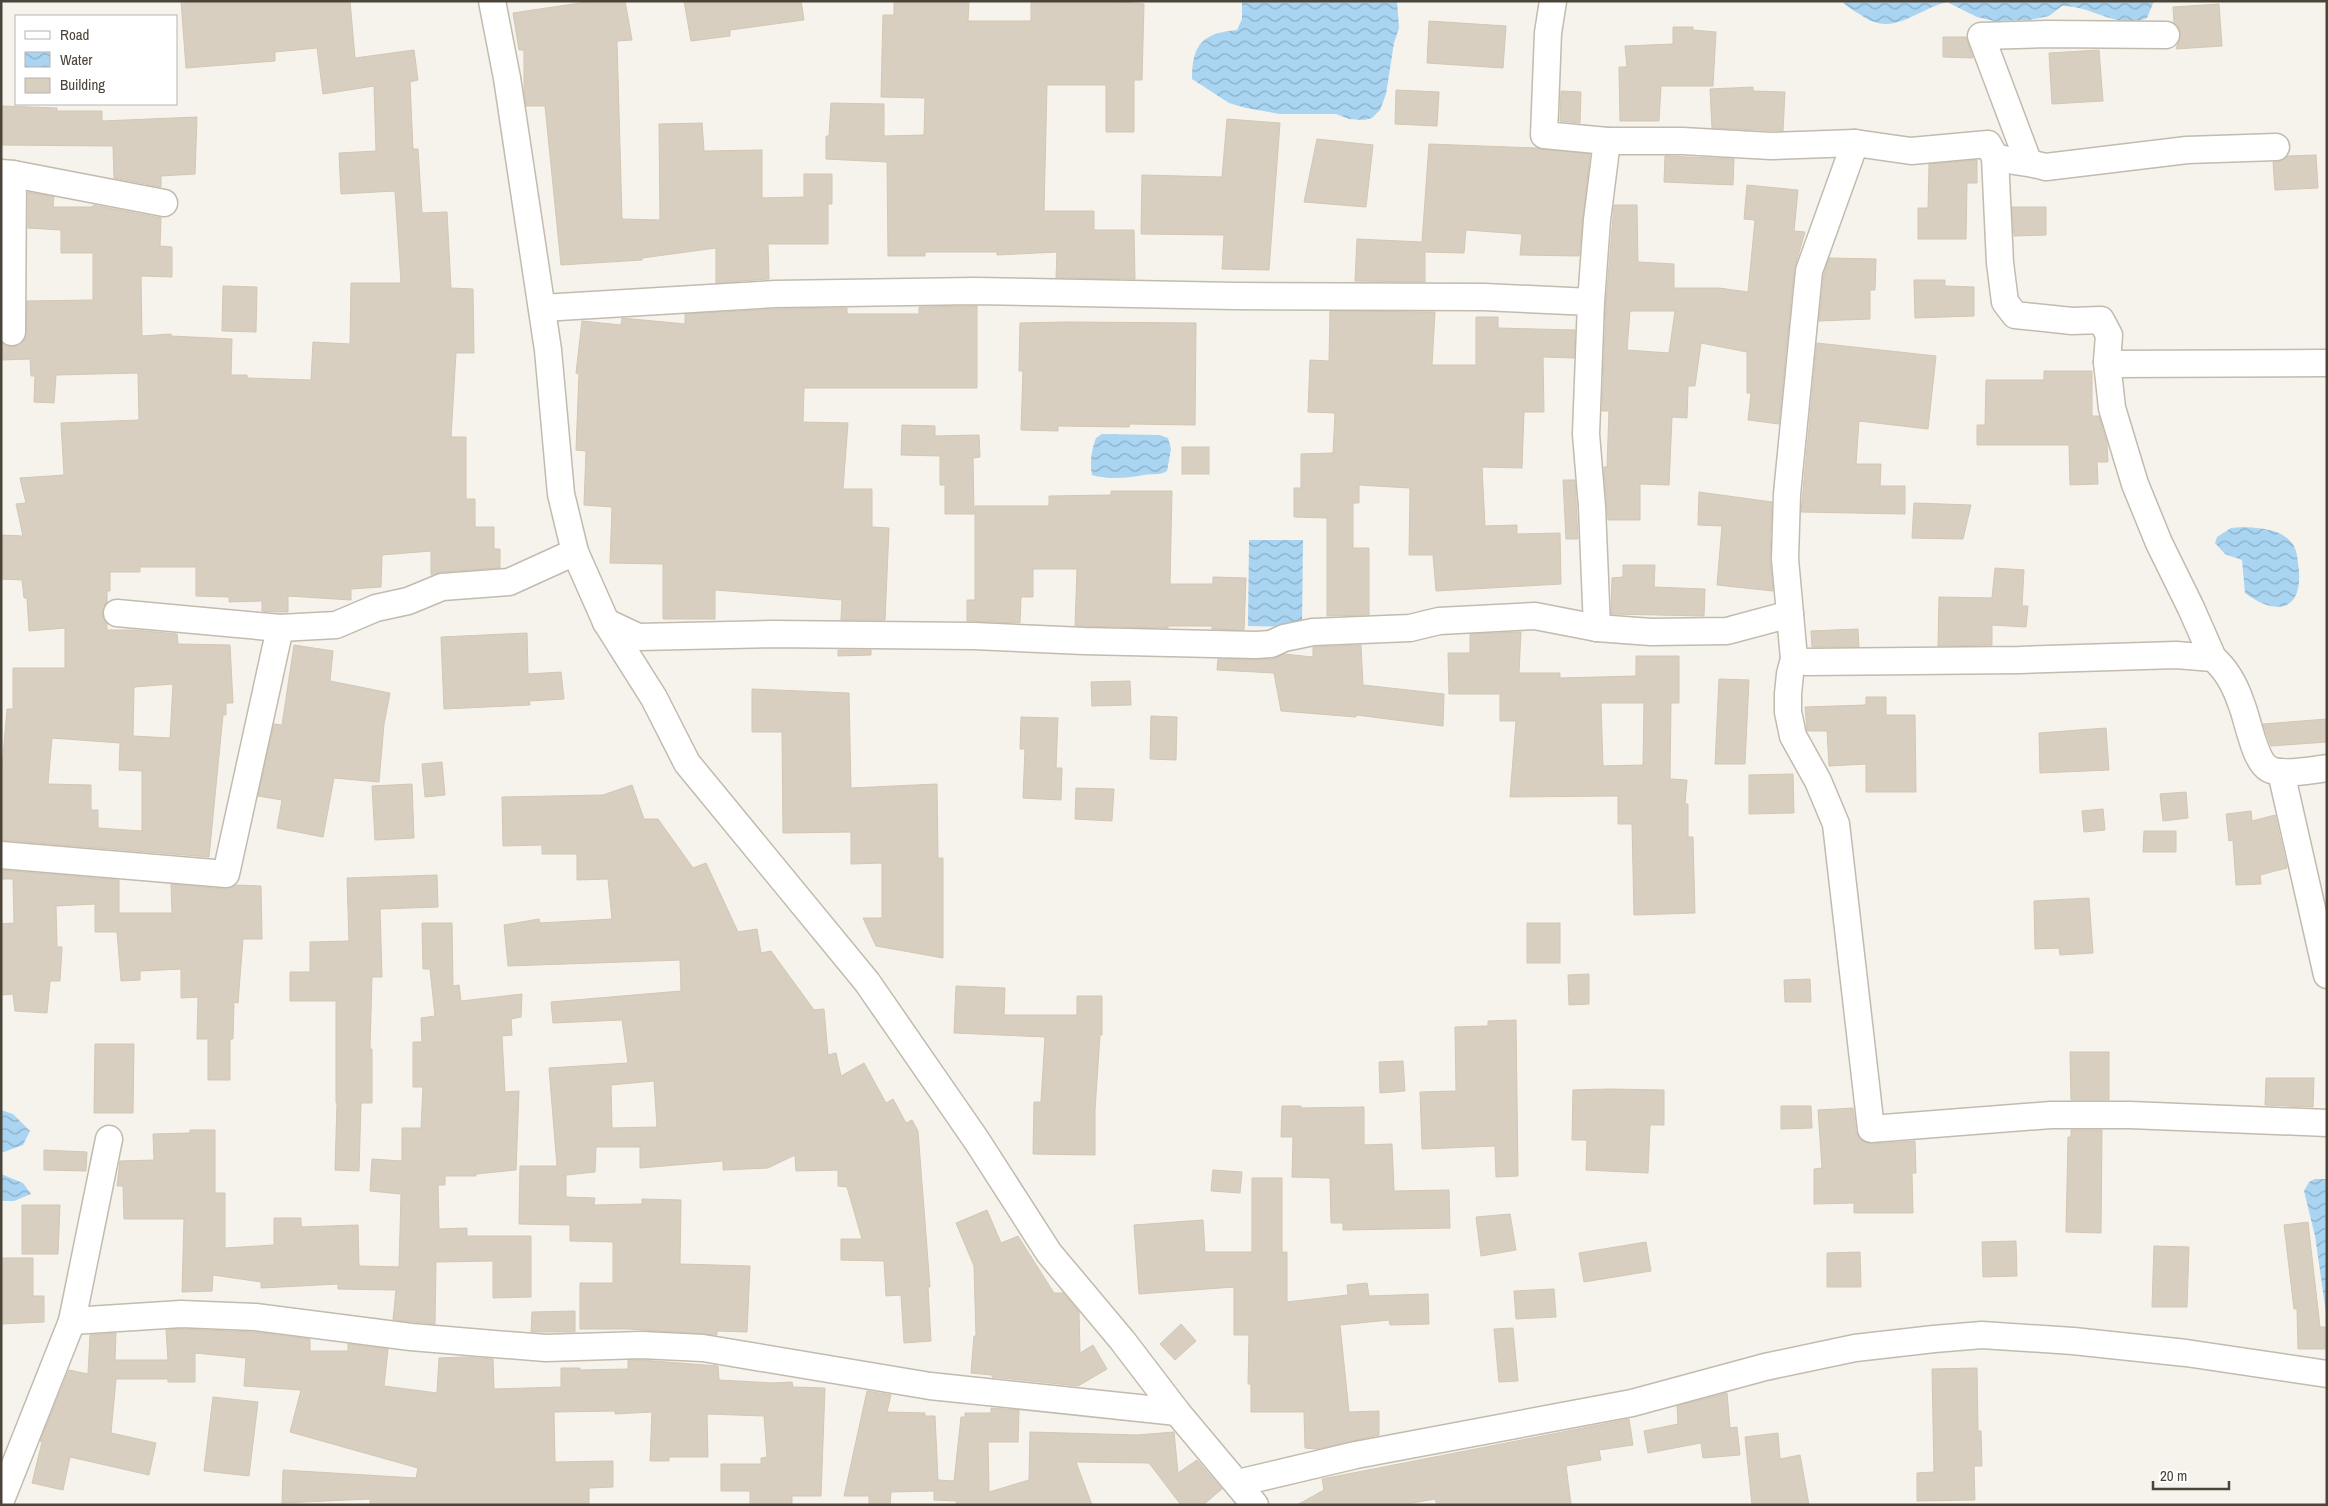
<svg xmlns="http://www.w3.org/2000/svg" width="2328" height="1506" font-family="'Archivo Narrow',sans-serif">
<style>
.water{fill:url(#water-waves)}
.building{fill:#d8cfc1;stroke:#d3c7b4;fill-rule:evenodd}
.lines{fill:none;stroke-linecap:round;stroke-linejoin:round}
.minor-casing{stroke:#c2bbae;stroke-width:29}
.minor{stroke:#fff;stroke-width:26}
</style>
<defs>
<pattern id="water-waves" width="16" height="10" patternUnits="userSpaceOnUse" patternTransform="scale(1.25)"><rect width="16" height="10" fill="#a9d4f2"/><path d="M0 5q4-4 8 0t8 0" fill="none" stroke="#8caec5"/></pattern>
</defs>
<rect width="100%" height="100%" fill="#f6f3ec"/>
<g class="water">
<path d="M1242,1H1397L1399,28L1394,43L1386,94L1380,110L1372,118L1364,120L1349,119L1336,114H1280L1246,108L1229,103L1192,79C1192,44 1203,33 1237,30L1242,19Z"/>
<path d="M1842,1H2154L2147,18C2117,30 2091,5 2062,6L2049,16L2029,20L1994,21L1977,17L1947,2C1915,10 1893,38 1861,15C1854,11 1847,7 1842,1Z"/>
<path d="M1102,434L1160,435L1168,438L1171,449L1167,471C1159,476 1152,473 1144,475C1126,478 1110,480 1092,475C1090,462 1091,451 1096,438Z"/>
<path d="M2244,527C2258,528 2278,529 2288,539C2296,545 2297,554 2298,563C2305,608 2280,619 2245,593L2242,560L2225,554L2215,543L2217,537L2231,528Z"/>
<path d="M1249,540H1303L1302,627L1248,626Z"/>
<path d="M1,1110L13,1114L30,1131L23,1145L1,1153Z"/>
<path d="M1,1174L23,1183L31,1194L14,1201H1Z"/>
<path d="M2315,1179H2327V1319L2315,1236L2304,1191L2309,1182Z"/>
</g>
<g class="building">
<path d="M181,1H350L355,58L414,50L418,80L410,82L413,149H418L422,213L447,212L451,288L473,289L474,353H456L451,437H466V499H475V527H494V549H500V568L441,572L431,575V551L382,555L381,587L351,589V600L288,596V612H272L262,611V601L229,602V597L196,596V567H140V572H110V591H107V602L102,612L107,624V630H134L177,634L178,644L230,645L233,703H226V715H223L209,857L1,840V778L7,709H13V668H65V628L29,631L27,598H24L22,580L1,579V535L23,536L16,504L26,503L20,478L64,475L61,423L139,420L138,373L56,375L54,403L34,402L35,376H31L30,359L1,360V342L12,347L20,345L25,339L27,301L93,300V253H61V230L28,228V192L54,197L53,207H93V205L161,218L160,246L172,247V277L141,276L142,336L171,334V336L232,339L231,375H247V378L311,380L313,342L350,344L351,283H401L395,191L341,194L339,153L376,151L374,86L323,94L317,48L275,52V61L186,68ZM173,684L170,738L133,736L134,687ZM52,738L120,743L119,770L142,771V831L98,828V810H91V785L48,784Z"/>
<path d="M593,1H625L632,40L617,41L622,219L660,220L659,124L702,123L704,151L762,150V198L804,197V174H832V204H828V244H768L769,279L716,283V248L642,258V260L561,265L545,106H526L524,88V50H519L513,13Z"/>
<path d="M684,1H801L804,20L730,30V36L691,41Z"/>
<path d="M894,1H969L968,21H1031V1H1109L1144,4L1142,80H1134V132H1106V85H1047L1044,211H1094V230H1134L1135,279L1056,278L1057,252L997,255V252H925V256H888L887,162L826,159V136H829L831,103L884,104V136L924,135L925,98L881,97L883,15H894Z"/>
<path d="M2219,4L2222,46L2176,49L2181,35L2179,28L2174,23L2173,7Z"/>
<path d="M1429,21L1506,26L1503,68L1427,63Z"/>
<path d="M1673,27H1693V30L1716,32L1713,86H1661L1659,121H1620L1619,67H1627L1625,46L1673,44Z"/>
<path d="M1943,37H1966L1973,58L1943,57Z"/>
<path d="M2099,50L2103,101L2052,104L2049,53Z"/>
<path d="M1753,87V91L1785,92L1783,131L1712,128L1710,89Z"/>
<path d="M1396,90L1439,92L1437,126L1395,124Z"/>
<path d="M1561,91L1581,92L1580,123L1560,121Z"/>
<path d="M1,106L57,108V111H102V121L197,117L195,174L161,176V187L114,178L113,146L1,145Z"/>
<path d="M1227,119L1280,123L1269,270L1222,269L1224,235L1141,234L1142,175L1222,177Z"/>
<path d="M1317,139L1373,145L1366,207L1304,202Z"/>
<path d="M1429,144L1536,148L1590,154L1579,256L1520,255L1522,234L1466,230L1464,253L1425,252V282L1355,281L1357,239L1422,242Z"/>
<path d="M2316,155L2318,188L2275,190L2273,162L2283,160L2288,156Z"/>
<path d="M1665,156L1734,159L1733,185L1664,182Z"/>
<path d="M1977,160V183H1967L1966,239H1918V208H1928L1929,164Z"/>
<path d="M1747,185L1798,190L1794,231L1805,232L1794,270L1779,424L1748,420L1751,393H1747V352L1701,343L1695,386H1688L1687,418L1672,417L1669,485L1640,484V520H1608L1604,470V467H1607L1609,411H1602L1606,303L1614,205H1637L1638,262L1674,264V288H1719L1748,292L1755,220L1744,219ZM1630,311H1675L1669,353L1627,350Z"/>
<path d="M2012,207H2046V235L2014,236Z"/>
<path d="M1829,258L1876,259L1875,290H1870V319L1819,321L1824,274Z"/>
<path d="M1914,280H1945V286L1974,287V316L1915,318Z"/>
<path d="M223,286L257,287L256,332L222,331Z"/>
<path d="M977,306V388H804L803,422L848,423L843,489H872V527L889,528L885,620H841L842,600L715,590V619H663V564L610,563L612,507L584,505L586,451L576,450L579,374L576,373L582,321L621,325L622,318L685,324V314L777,309L847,308V314H919V307Z"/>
<path d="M1330,311L1435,312L1432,365H1476V317H1498V328L1575,330L1574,358L1543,357L1544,412H1524L1522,468L1482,467L1485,526L1517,525V534L1560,533L1561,584L1436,591L1433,555H1409L1410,488L1359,485V503H1353V548H1369V615L1327,616V518L1294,517V488H1301V454L1333,453L1335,413L1308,412L1310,360L1329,361Z"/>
<path d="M1066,322L1196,323L1195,425L1130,424L1129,427L1058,426V431L1021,430L1023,371H1019L1020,323Z"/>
<path d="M1817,343L1936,356L1928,429L1859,421L1856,464H1881L1880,486H1905V514L1801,512Z"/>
<path d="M2044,371H2092V416H2099L2107,444L2108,462H2097L2098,484L2070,485L2069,445H1977V425H1985L1986,380H2044Z"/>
<path d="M902,425L935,426V436L979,435L980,457L973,458L974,514H945V485H940V456L901,455Z"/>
<rect x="1182" y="447" width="27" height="27"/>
<path d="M1563,480H1575L1578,539H1566Z"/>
<path d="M1111,491H1172L1170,584H1213V577L1246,578L1244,630L1212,629V626H1168V628L1075,626L1077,569H1033V597H1021L1020,623L967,621V600H975V506H1049V496L1111,495Z"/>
<path d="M1699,492L1772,502L1770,559L1773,591L1717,585L1722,526L1698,525Z"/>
<path d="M1914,503L1971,505L1963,539L1912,538Z"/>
<path d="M1623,565H1655L1654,587L1705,589L1704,616L1611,614L1612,578L1623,577Z"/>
<path d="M1995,568L2024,570L2022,606H2028L2026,627L1992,625V645L1938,646L1939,597L1992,598Z"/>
<path d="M1858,629L1859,647H1812L1811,631Z"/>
<path d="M1521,632L1519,673H1560V678L1636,676V656H1679V703H1671L1670,779L1687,780L1685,804H1688V837H1693L1695,913L1634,915L1632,824H1618V796L1510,797L1516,721H1500V694H1449L1448,653H1470V634ZM1601,703H1644L1643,765L1603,766Z"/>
<path d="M527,633L528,674L561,672L564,699L529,701L530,705L444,709L441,637Z"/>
<path d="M294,645L333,651L330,681L390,693L384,724L379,782L334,778L323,837L277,828L282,800L258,796L274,724L282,725Z"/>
<path d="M1361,645L1363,685L1444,694L1443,726L1356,715V717L1281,711L1274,673L1217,670L1218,659H1272L1284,654L1313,657V647Z"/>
<path d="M838,650H871V655L838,656Z"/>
<path d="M1719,679L1749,680L1745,764H1715Z"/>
<path d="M1130,681L1131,705L1092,706L1091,682Z"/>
<path d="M752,689L849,693L851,788L937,784L938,858H943V958L876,946L863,918H882V863L851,864V832L783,833L782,732H752Z"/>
<path d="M1866,697H1886V715H1915L1916,792H1866V764L1829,766L1827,731H1807L1805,707L1866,705Z"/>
<path d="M1151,716L1177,717L1176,760L1150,759Z"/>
<path d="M1021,717L1058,718L1056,768H1062L1061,800L1023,798L1025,749H1020Z"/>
<path d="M2327,719V742L2271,746L2263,724Z"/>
<path d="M2106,728L2109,770L2040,773L2039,733Z"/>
<path d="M442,762L445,795L425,797L422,764Z"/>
<path d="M1793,774L1794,813L1749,814V775Z"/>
<path d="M412,784L414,838L375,840L372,786Z"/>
<path d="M632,785L644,819H658L693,868L706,863L738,932L757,929L761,953L771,951L814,1010L824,1009L828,1055L836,1053L841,1076L864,1063L886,1103L893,1099L906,1123L912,1120L918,1131L930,1287H928L931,1341L904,1343L901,1295L886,1296L884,1261L841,1260V1239H862L847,1187L838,1186V1170L796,1171L795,1155L768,1168L723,1170V1161L640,1168V1147H596L595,1172L566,1175V1197L595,1198L594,1205L642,1204V1199L681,1200L680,1264L750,1266L747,1332L717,1331V1335L629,1329H580V1283H613V1242L570,1241V1225L519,1224L520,1166H557L549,1068L628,1063L622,1020L553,1023L551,1002L681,991L680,960L508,966L504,925L539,919L540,923L612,919L608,879L577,880V854H542V845L503,846L502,797L603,795ZM654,1081L657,1127L612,1128L611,1085Z"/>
<path d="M1076,788L1114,789L1112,821L1075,819Z"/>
<path d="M2186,792L2188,818L2163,821L2160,794Z"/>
<path d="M2103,809L2105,830L2084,832L2082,811Z"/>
<path d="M2251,811L2252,821L2275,815L2287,868L2260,875L2261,884L2236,885L2233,840L2229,841L2226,814Z"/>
<path d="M2144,831H2176V852H2143Z"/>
<path d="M1,870L119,880V913H172L171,884L225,889L235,885L261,886L262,939H243L238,1003L234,1002L233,1039H230V1080H208V1039H197L198,997L181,998V969L140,971V980L121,981L117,932H95V904L56,906L57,947H62L60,981H50L47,1013L15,1011L13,994L1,995V924L14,923L13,879H1Z"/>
<path d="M437,875L438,907L380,909L382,977H372L370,1049H372V1103H361L359,1171L335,1170L337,1103H336V1001H290V972H310V942L349,941L347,878Z"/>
<path d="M2089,898L2093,953L2060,955L2059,948L2035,949L2034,901Z"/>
<path d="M422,923H452L453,986L459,985L461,1001L522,994L521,1017L511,1019L512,1035L502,1036L505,1092L519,1091L516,1170L476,1174V1176H445V1185H438L439,1229L467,1228V1236H531V1297L493,1298V1261L436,1262L435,1324L393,1320L396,1290L338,1289V1284L261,1288V1282L213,1275L212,1291L182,1292L184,1219H124L123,1186H117L120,1161L154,1160L153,1134L190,1133V1130H215V1193H225V1248L274,1245V1218H301V1227L358,1225L359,1266L399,1267L401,1194L370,1191L372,1159L402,1161V1128H421L423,1087H413V1042H422L421,1018L435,1016L430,969H423Z"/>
<rect x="1527" y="923" width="33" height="40"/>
<path d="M1589,974V1004L1569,1005L1568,975Z"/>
<path d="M1810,979L1811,1002H1785L1784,980Z"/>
<path d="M956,986L1005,988L1004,1015H1077V996H1102V1035H1100L1095,1110V1155L1033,1154L1034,1102H1041L1045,1037L954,1033Z"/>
<path d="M1516,1020L1518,1176L1496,1177L1495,1146L1422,1149L1420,1092L1456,1091L1455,1027L1488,1026V1021Z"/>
<path d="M95,1044H134L133,1113H94Z"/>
<path d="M2070,1052H2109V1100H2071Z"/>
<path d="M1403,1061L1405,1091L1380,1093L1379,1062Z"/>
<path d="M2266,1078H2314L2313,1107L2265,1105Z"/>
<path d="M1608,1089L1664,1090V1125H1650L1648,1173L1586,1170L1587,1140H1572L1573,1090Z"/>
<path d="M1282,1106H1301V1108L1364,1107V1145L1392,1144L1394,1191L1449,1190L1450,1228L1343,1230V1223H1331L1330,1178L1292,1177L1293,1137H1281Z"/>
<path d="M1781,1106H1811L1812,1128L1781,1129Z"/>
<path d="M1853,1108L1856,1131L1859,1138L1864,1142L1872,1144L1915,1141L1916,1173H1912L1913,1213H1854V1203L1814,1204V1169L1822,1168L1818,1110Z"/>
<path d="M2071,1130H2102L2101,1233L2066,1232L2068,1137H2071Z"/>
<path d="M44,1150L87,1152L86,1171L44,1170Z"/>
<path d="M1213,1170L1242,1172L1240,1193L1211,1191Z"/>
<path d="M1252,1178H1282V1252H1287V1302L1348,1295L1347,1285L1367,1283L1369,1296L1428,1294L1429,1324L1390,1325L1389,1320L1340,1325L1349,1412L1379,1411V1435L1317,1449L1305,1448L1304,1412H1251V1384H1248L1249,1335H1234V1287L1139,1294L1134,1225L1203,1220L1205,1252H1252Z"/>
<path d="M22,1205H60L58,1254H22Z"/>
<path d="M987,1210L1001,1243L1018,1236L1054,1293H1063L1079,1312L1080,1353L1093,1345L1107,1369L1078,1386L992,1377V1375L971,1373L974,1336H976L974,1266L956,1223Z"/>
<path d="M1510,1214L1516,1250L1481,1256L1476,1217Z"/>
<path d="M2308,1222L2320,1327H2325V1349H2298L2297,1309H2294L2284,1225Z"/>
<path d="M2016,1241L2017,1276L1983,1277L1982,1242Z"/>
<path d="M1646,1242L1651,1271L1584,1282L1579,1253Z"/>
<path d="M2154,1246L2189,1247L2187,1307H2152Z"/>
<path d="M1860,1252L1861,1287H1827V1253Z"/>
<path d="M1,1258H33V1296H44V1322L1,1324Z"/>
<path d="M1554,1289L1556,1317L1516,1319L1514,1291Z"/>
<path d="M575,1311V1332H531L532,1312Z"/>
<path d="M1181,1324L1196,1341L1175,1360L1160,1344Z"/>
<path d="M1513,1328L1518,1381L1499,1382L1494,1329Z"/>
<path d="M181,1329L254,1332L310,1339V1351H348V1344L388,1349L384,1386L437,1393L439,1358L464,1357L493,1359L494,1389L561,1387V1368H580V1370L628,1369V1360H641L718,1366L719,1380L773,1383L792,1382L793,1387L825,1388L821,1496H792V1505H750V1491H721V1464H761V1458L767,1457L764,1416L707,1414L708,1457H669V1461H650L652,1412L615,1414V1411L554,1412L555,1462L613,1461V1487L589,1488V1505H370V1499L282,1503L283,1470L416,1478L418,1468L290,1432L301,1390L244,1386L246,1358L195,1353V1382H168V1379H116L111,1433L156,1443L149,1475L70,1457L63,1490L32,1483L42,1442L40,1441L69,1370L88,1374L90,1335L116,1333L115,1360H168L166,1330Z"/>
<path d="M1977,1368L1978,1431H1981L1982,1466H1974L1975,1500L1917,1501V1473L1934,1472L1932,1369Z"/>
<path d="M867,1391L891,1395L887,1412L925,1413V1416H935L938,1480L954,1481L961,1417H965V1413H991V1408L1019,1410L1018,1442H988L989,1492L1029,1480L1030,1432L1137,1435L1174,1432L1178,1473L1197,1460L1222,1489L1203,1505H1181L1149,1463L1076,1462L1092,1505H957L956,1501L934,1500V1491L891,1492L890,1505H869V1496H844Z"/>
<path d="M1727,1393L1730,1428L1737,1427L1740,1455L1703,1458L1701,1443L1648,1453L1644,1431L1678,1424L1677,1406Z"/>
<path d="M213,1397L258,1402L249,1476L204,1471Z"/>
<path d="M1629,1419L1633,1445L1599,1450L1601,1460L1566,1466L1571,1505H1437L1435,1499L1401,1505H1297L1324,1490L1322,1479Z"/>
<path d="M1778,1433L1780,1459L1800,1455L1809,1505H1752L1745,1437Z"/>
</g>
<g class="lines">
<g class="minor-casing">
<g id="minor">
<path d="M492,1L507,78L548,350L561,494L575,552L606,622L654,698L687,763L867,982L977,1141L1049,1253L1122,1340L1177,1412L1255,1505"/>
<path d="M1553,1L1548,33L1544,135L1607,141"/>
<path d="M1995,157L2000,263L2005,302L2015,315L2072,321L2101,320L2109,335L2107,362L2112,364L2325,363"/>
<path d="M2028,161L1981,36L2047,34L2166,35"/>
<path d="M1,173L13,174L12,332"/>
<path d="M13,174L164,203"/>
<path d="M1591,302L1597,220L1607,141H1682L1771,146L1855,143L1911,151L1988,144L1995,157C2012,162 2029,162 2046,167L2187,150L2276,147"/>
<path d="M542,308L776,294L975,291L1235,296L1484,297L1591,302L1586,434L1592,507L1597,628"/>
<path d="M2107,362L2112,408L2135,484L2159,543L2191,608L2213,658"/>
<path d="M117,613L280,628L336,625L376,608L408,601L442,587L509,582L575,552"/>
<path d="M1790,614L1785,559L1787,494L1809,271L1855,143"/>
<path d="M606,622L638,637L771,634L974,636L1084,641L1256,645L1271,644L1284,638L1313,632L1410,628L1439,621L1535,616L1597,628L1651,632L1727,631L1790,614L1794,659L1806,662L2020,660L2176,655L2213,658C2227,670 2235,685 2241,703C2248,719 2254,761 2269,769C2281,776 2313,770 2327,768"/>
<path d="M1794,659L1790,674L1788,694V712L1793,736L1818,781L1836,824L1871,1129L2051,1115H2130L2327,1123"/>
<path d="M2281,772L2327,975"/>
<path d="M1,855L226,874L280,628"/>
<path d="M72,1321L181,1314L255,1317L411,1337L482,1343L546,1348L641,1345L703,1348L930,1386L1177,1412"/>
<path d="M1238,1483L1356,1455L1632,1403L1765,1367L1855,1348L1934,1339L1982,1335L2073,1341L2186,1353L2327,1374"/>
<path d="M1,1500L72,1321L109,1139"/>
</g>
</g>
<use href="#minor" class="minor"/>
</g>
<rect width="2328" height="1506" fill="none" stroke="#4b4439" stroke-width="5"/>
<rect x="15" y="15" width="162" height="90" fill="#ffffff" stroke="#b7b4b0"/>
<rect x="25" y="31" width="25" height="8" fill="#ffffff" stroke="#b7b4b0"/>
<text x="60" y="40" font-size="15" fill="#4b4439">Road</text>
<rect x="25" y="52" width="25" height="15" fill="url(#water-waves)" stroke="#b7b4b0"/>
<text x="60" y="65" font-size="15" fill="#4b4439">Water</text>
<rect x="25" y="78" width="25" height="15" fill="#d8cfc1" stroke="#b7b4b0"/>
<text x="60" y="90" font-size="15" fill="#4b4439">Building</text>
<path d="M2153 1481v8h76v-8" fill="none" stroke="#4b4439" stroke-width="2.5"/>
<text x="2160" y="1481" font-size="15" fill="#4b4439" stroke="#ffffff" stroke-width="4" paint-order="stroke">20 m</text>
</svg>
